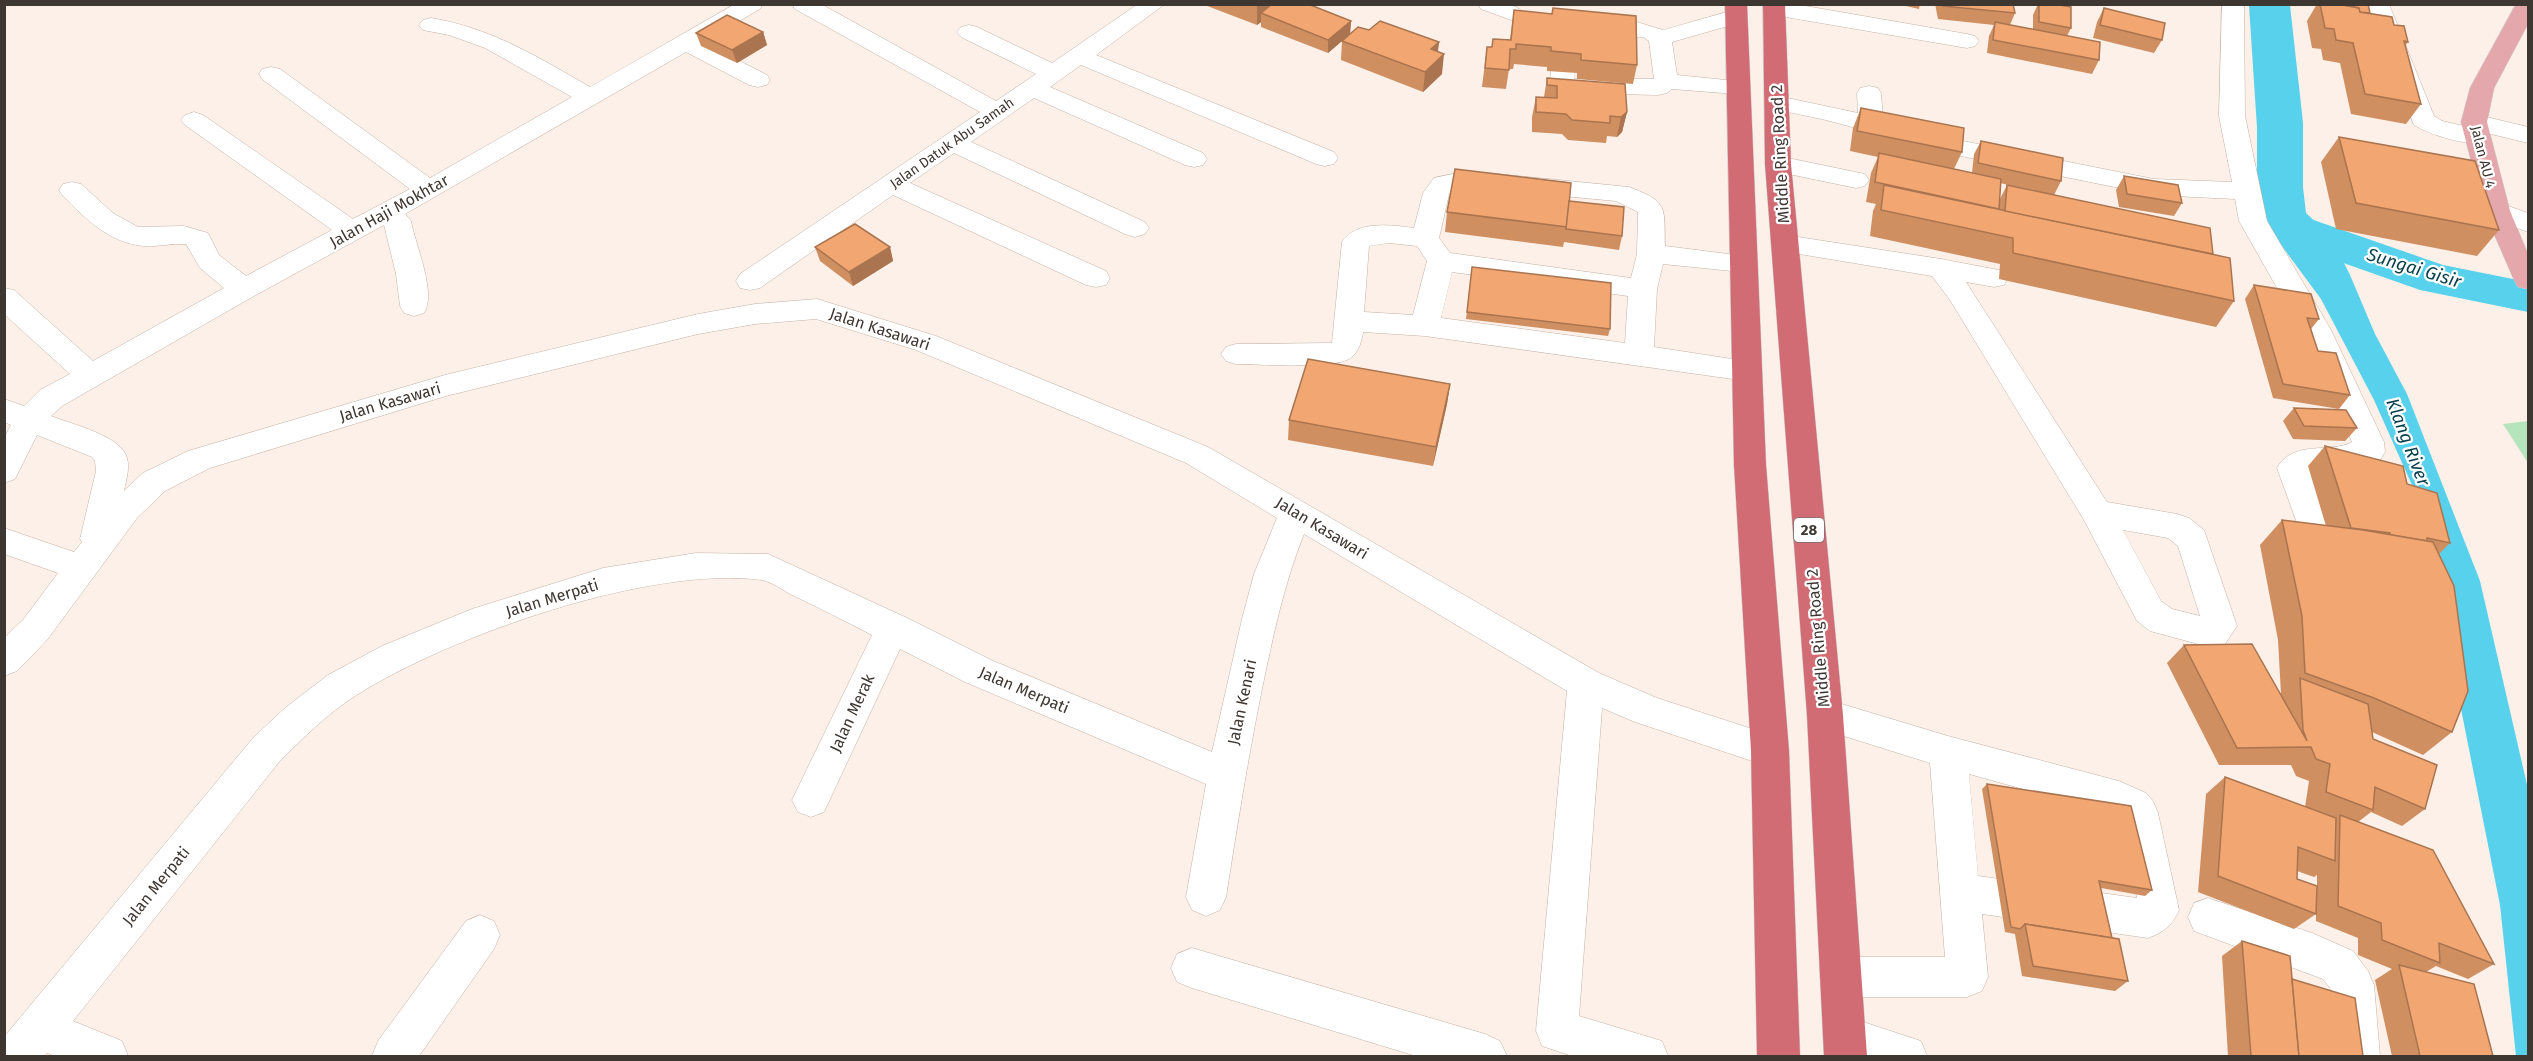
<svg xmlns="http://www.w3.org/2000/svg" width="2533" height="1061" font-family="'Fira Sans',sans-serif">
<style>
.green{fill:#b5e4bd}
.water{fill:#58d2ec}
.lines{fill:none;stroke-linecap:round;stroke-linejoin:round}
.river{fill:#58d2ec;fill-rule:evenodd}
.minor-casing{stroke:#c5b2a6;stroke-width:1}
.major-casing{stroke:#d1cfce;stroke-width:1}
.highway-casing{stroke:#d1cfce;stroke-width:1}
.minor{fill:#fff;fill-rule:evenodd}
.major{fill:#e4a7ac;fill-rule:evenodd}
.highway{fill:#d26c74;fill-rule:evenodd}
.wall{fill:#d08f61;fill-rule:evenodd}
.shaded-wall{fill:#a9744f}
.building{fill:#f2a671;stroke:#a9744f;stroke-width:1.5}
.labels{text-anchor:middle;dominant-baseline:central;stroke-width:4.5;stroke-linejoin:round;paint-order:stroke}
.far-street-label{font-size:14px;fill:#3e3631;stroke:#fff}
.shield{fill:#fff;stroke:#78726f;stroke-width:1.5}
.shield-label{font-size:15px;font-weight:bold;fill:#3e3631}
.street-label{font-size:16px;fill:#3e3631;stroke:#fff}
.water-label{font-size:18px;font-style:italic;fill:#053f4a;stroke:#fff}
</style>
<rect width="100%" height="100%" fill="#fcf0e8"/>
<path class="green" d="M2528,421V463L2503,424Z"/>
<path class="water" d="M2249,5H2290L2303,123V187L2306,213L2331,237L2350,275L2375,334L2407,394L2480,581L2528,789V1056H2516L2500,905L2420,503L2374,400L2321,299L2270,230L2257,185V128Z"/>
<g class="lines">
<path class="river" d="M2302,216L2443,265L2528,282V312L2420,290L2332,259L2287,240L2280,230L2287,220Z"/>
<g class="minor-casing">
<g id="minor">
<path d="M735,4H763L760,9L703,42L767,75L770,80L767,85L758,87L749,85L686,52L405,214L411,221C415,244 437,293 424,313L414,316L404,313L400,306L396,274L384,225L254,296L62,406L51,416C71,424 122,436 127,458C130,469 126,480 124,491L143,473L188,451L445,375L698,314L755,304L817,299L936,336L1208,447L1599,673L1657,698L1783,739L1789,751L1783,763L1770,767L1635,722L1602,708L1579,1016L1662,1041L1668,1056H1572L1542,1046L1536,1031L1567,691L1304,534C1284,584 1273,636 1262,689C1248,758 1237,827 1226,897L1220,910L1206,916L1192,910L1186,897L1206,784L965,682L900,649L824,812L811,817L798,812L792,800L872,635C845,621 818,607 790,594C782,589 771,582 762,580C650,565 449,636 355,696C327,714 303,738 279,762L73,1021L122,1041L128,1056H55L47,1053L44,1056H4V1037L253,738L285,708L328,675L382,646L472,609L603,568L696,553L768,554L905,617L991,660L1212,752L1242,619L1254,574L1277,518L1186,463L916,350L816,319L755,324L698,334L446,396L210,468L165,491L137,518L47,640L17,671L4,676V638L23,620L58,573L4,554V528L74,552L82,542L80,539L96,471L95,461L92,457L37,435L15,479L4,483V438L11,425L4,422V399L24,406L40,390L70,374L4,314V288L14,290L93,361L224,288L200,268L186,244C172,243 158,247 144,246C109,243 86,219 63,196L59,190L63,184L72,182L81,184L113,213L138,227L184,226L208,233L219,255L246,276L332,230L185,125L181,120L185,115L194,112L203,115L353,219L410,189L262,79L259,74L262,69L271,67L280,69L430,178L572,97L485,48L449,35L423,30L419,25L423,20L431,18C491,28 538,57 590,87Z"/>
<path d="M792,4H821L996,101L1036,74L961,37L957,32L961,27L969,25L977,27L1052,63L1138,4H1165L1096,55L1334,152L1338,158L1334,164L1325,166L1316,164L1081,65L1050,87L1203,153L1207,159L1203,165L1194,167L1185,165L1034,98L971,142L1145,222L1149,228L1145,234L1135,237L1125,234L954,153L910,183L1106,271L1110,278L1106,285L1096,287L1086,285L893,195L760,288L750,290L740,288L736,281L740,274L980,112L795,9Z"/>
<path d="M1478,4C1492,4 1514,0 1523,13L1519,18L1511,20L1481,9Z"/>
<path d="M1765,4H1794L1967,34L1975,36L1979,41L1975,46L1967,48L1774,15L1766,13L1763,8Z"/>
<path d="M2222,4H2244L2245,116L2267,221L2331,330L2384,442L2385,452L2380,460L2360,466L2311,472L2339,545L2334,554L2322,558L2310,554L2305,545L2277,468C2293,439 2331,454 2352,442L2301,330L2239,221L2235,199L2154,195L1956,155L1826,120L1769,108L1766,103L1769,98L1778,96L1858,113L1857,93L1860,88L1869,86L1878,88L1881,93L1883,120L1958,140L2154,179L2232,182L2219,116Z"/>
<path d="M2366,4H2389L2434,116L2442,121L2464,126L2461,122L2465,117L2474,114L2528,127V143L2487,133L2490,137L2486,142C2469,147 2430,135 2414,125Z"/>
<path d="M1734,10L1742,12L1746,17L1742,22L1672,42L1677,75L1745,82L1748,87L1745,92L1736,94L1672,89L1667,93L1658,95L1568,93L1559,91L1550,82L1554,28L1558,23L1566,21L1637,22L1663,30ZM1577,35L1643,37L1649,41L1654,79H1574Z"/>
<path d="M1778,156L1865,174L1869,180L1865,186L1856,188L1769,170L1765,164L1769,158Z"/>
<path d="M1467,171L1629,187C1669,202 1664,207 1665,246L1752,257L1756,263L1752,269L1742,272L1663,264L1657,289L1654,347L1758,363L1762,370L1758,377L1747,381L1425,336L1363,332C1362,340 1359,351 1352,357C1338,370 1258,364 1236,364L1226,361L1221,354L1226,347L1236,344L1332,343L1342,242C1356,220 1392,225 1414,228L1423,193L1434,178ZM1467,187L1616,201L1638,212L1637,254L1631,278L1450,253L1439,238L1449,194L1452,190ZM1389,243L1417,246L1427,261L1413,315L1364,312L1369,246ZM1452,272L1628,296L1625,343L1441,318Z"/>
<path d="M2497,202L2528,213V232L2487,217L2484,211L2487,205Z"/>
<path d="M1785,235L1941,259L2004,271L2008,278L2004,285L1994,287L1966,282L2107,502L2177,514L2189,518L2204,530L2237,626L2225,644L2213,648L2150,631L2137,621L2084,520L1950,300L1932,276L1775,250L1771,244L1775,238ZM2123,530L2168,538L2178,546L2200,616L2172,609L2161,601Z"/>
<path d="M1825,699L1948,736L2119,781L2146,793L2153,801L2158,813L2179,910C2172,926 2164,932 2148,938L1982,914L1988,977L1982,991L1967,997H1841L1826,991L1820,977L1826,963L1841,957H1945L1930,763L1812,726L1807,715L1812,704ZM1969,774L2110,813L2121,820L2137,898L1978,876Z"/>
<path d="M2208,898L2312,933L2353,951L2368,971L2374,985L2380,1056H2338L2333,992L2323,979L2194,931L2188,917L2194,903Z"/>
<path d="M480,915L494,921L500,935L494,949L419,1056H372L378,1041L466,921Z"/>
<path d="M1192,948L1485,1034L1500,1041L1507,1056H1416L1192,988L1177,982L1171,968L1177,954Z"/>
<path d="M1845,1016L1921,1041L1927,1056H1841L1830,1052L1824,1037L1830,1022Z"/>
</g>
</g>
<g class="major-casing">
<path id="major" d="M2516,4H2528V24L2494,88L2487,122L2510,211L2528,254V289L2518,287L2514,280L2484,211L2461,122L2470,88Z"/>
</g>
<g class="highway-casing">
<g id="highway">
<path d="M1725,4H1747L1766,465L1789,751L1800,1056H1757L1751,751L1734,465Z"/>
<path d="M1763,4H1785L1791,164L1843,715L1867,1056H1824L1807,715L1765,164Z"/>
</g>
</g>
<use href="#minor" class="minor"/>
<use href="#major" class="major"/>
<use href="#highway" class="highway"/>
</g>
<g class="wall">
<path d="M1202,4H1308L1351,21L1350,34L1369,30L1439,42L1438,52L1442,74L1423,92L1341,60L1342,41L1328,53L1261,27V22L1257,25Z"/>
<path d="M1897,4H1920L1919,9Z"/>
<path d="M1935,4H2013L2015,13L2010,25L2033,29V15L2038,4H2054L2071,28L2067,36L2099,60L2092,74L1987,53L1989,36L1994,25L1938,19Z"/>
<path d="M2317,4H2368L2370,13L2394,25L2408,42L2405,46L2421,104L2406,124L2351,114L2340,63L2323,60L2321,49L2312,48L2307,21Z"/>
<path d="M1553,8L1637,65L1633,84L1577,79V73L1547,71V67L1514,64L1513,69H1509L1506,89L1482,87L1487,47H1492L1510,40L1514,10L1552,14Z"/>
<path d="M2104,8L2162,40L2154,53L2093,38L2097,22Z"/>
<path d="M763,32L767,45L737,63L701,46L696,33Z"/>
<path d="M1547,78L1627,112L1622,132L1617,137L1607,136L1606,143L1568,140L1562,134L1532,132V117L1536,97H1544Z"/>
<path d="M1861,108L1962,152L1954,169L1972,173L1974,154L1981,141L2061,181L2054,195L2000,183L1999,201L2007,185L2213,254L2234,301L2216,327L1999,279L2000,264L1870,236L1873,211L1876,204L1866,202L1871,173L1878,157L1850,151L1853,128Z"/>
<path d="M2339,137L2499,230L2477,256L2336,229L2321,162Z"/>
<path d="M2124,176L2182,203L2174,216L2119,207L2116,190Z"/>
<path d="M1569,201L1622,236L1619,250L1564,242L1563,247L1445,232L1447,212Z"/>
<path d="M815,247H890L893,261L853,286L820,261Z"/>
<path d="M1472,267L1610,329L1608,336L1466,319Z"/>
<path d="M2254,285L2319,319L2311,329L2318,351L2350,395L2339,409L2273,398L2245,299Z"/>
<path d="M1450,384L1447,404L1433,466L1288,440L1289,420Z"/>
<path d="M2294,408L2357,428L2345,441L2293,439L2283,421Z"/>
<path d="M2325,446L2407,484L2450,543L2439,554L2452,732L2423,755L2372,732L2373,739L2425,809L2402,826L2371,812L2358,822L2494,964L2468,979L2436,966L2426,972L2493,1056H2392L2375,980L2392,969L2358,955V938L2316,921V914L2294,929L2198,892L2206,794L2225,777L2305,807L2309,781L2296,776L2291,765H2219L2167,663L2184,645L2281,694L2278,640L2260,545L2282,520L2326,526L2308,466ZM2297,871L2314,877L2317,875V891L2297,879Z"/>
<path d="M1987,784L2152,890L2145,896L2101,888L2112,938L2128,981L2115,991L2022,976L2015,934L2005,932L1982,789Z"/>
<path d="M2242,941L2292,979L2363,1056H2228L2222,956Z"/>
</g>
<g class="shaded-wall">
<path d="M1258,4H1274L1261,13V22L1257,25V6Z"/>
<path d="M1351,21L1350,34L1328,53V40Z"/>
<path d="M763,32L767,45L737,63L732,50Z"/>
<path d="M1439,42L1436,62L1444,54L1442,74L1423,92L1425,72L1431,49Z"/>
<path d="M1627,112L1622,132L1617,137L1621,117Z"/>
<path d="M890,247L893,261L853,286L849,272Z"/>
<path d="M1450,384L1447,404L1433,466L1436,447Z"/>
</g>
<g class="building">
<path d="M1272,4H1308L1351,21L1328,40L1261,13Z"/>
<path d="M1943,4H2013L2015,13L1943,6Z"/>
<path d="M2039,4H2054L2071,7V28L2039,22Z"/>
<path d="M2320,4H2337L2359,8L2360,12L2392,17L2394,25L2404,26L2408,42L2404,41L2421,104L2365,94L2353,43L2336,40L2334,29L2325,28Z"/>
<path d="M2341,4H2368L2370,13L2360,12L2359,8Z"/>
<path d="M1553,8L1636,16L1637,65L1581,60V54L1551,51V47L1516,44V49H1510L1509,70L1485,68L1487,47H1492L1493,39L1511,40L1514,10L1552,14Z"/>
<path d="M2104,8L2165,23L2162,40L2100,25Z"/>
<path d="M727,15L763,32L732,50L696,33Z"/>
<path d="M1380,21L1439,42L1431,49L1444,54L1425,72L1342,41L1358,27L1369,30Z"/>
<path d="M1995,22L2100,42L2099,60L1993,40Z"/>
<path d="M1547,78L1625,84L1627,112L1621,117L1610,116V123L1572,120L1566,114L1536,112V97L1557,98V86L1547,85Z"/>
<path d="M1861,108L1964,128L1962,152L1857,131Z"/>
<path d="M2339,137L2475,161L2499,230L2356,203Z"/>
<path d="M1981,141L2063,158L2061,181L1978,163Z"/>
<path d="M1879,153L2001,179L1999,209L1875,182Z"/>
<path d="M1455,169L1571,183L1567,227L1447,212Z"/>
<path d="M2124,176L2178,185L2182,203L2127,194Z"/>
<path d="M1884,185L2230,258L2234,301L2013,253V238L1881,210Z"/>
<path d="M2007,185L2210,228L2213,254L2005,211Z"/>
<path d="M1569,201L1624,207L1622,236L1566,229Z"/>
<path d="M855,224L890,247L849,272L815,247Z"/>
<path d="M1472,267L1611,283L1610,329L1467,312Z"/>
<path d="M2254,285L2311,294L2319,319L2307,318L2318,351L2336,353L2350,395L2283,384Z"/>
<path d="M1308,359L1450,384L1436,447L1289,420Z"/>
<path d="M2294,408L2346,410L2357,428L2304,426Z"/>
<path d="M2325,446L2403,466L2407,484L2437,493L2450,543L2427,538V541L2390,535V533L2351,528Z"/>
<path d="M2282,520L2363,530L2433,542L2454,586L2468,691L2452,732L2374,698L2305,673L2302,616Z"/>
<path d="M2252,644L2307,741L2303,730L2300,678L2368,704L2373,739L2437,765L2425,809L2375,787L2373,810L2326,792L2330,764L2316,759L2311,747L2237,748L2184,645Z"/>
<path d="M2225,777L2336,818L2335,861L2298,847L2297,879L2317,886L2316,914L2218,876Z"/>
<path d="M1987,784L2131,806L2152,890L2099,881L2112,938L2025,924L2020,929L2011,927Z"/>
<path d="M2340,815L2433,850L2494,964L2439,943L2440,963L2382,940L2381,923L2338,906Z"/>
<path d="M2025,924L2119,939L2128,981L2033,966Z"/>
<path d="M2242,941L2290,956L2299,1056H2251Z"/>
<path d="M2399,965L2474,984L2493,1056H2420Z"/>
<path d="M2292,979L2355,998L2363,1056H2299Z"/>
</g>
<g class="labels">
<g class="far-street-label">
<text transform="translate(952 143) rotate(-35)">Jalan Datuk Abu Samah</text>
<text transform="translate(2483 157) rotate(76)">Jalan AU 4</text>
</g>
<rect class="shield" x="1794" y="518" width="30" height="24" rx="4.5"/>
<g class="shield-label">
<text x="1809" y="530">28</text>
</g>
<g class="street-label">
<text transform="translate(1780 154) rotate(-93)">Middle Ring Road 2</text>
<text transform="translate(389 211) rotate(-29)">Jalan Haji Mokhtar</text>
<text transform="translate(880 329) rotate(18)">Jalan Kasawari</text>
<text transform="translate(390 402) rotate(-16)">Jalan Kasawari</text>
<text transform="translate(1322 528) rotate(31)">Jalan Kasawari</text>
<text transform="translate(552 598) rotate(-17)">Jalan Merpati</text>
<text transform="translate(1818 638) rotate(-95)">Middle Ring Road 2</text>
<text transform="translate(1024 690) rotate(23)">Jalan Merpati</text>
<text transform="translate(1242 702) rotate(-78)">Jalan Kenari</text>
<text transform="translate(852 713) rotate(-65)">Jalan Merak</text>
<text transform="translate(156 886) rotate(-51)">Jalan Merpati</text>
</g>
<g class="water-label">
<text transform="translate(2414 268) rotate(17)">Sungai Gisir</text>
<text transform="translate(2408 442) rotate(69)">Klang River</text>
</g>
</g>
<rect width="2533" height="1061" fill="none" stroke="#3e3631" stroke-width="12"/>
</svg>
